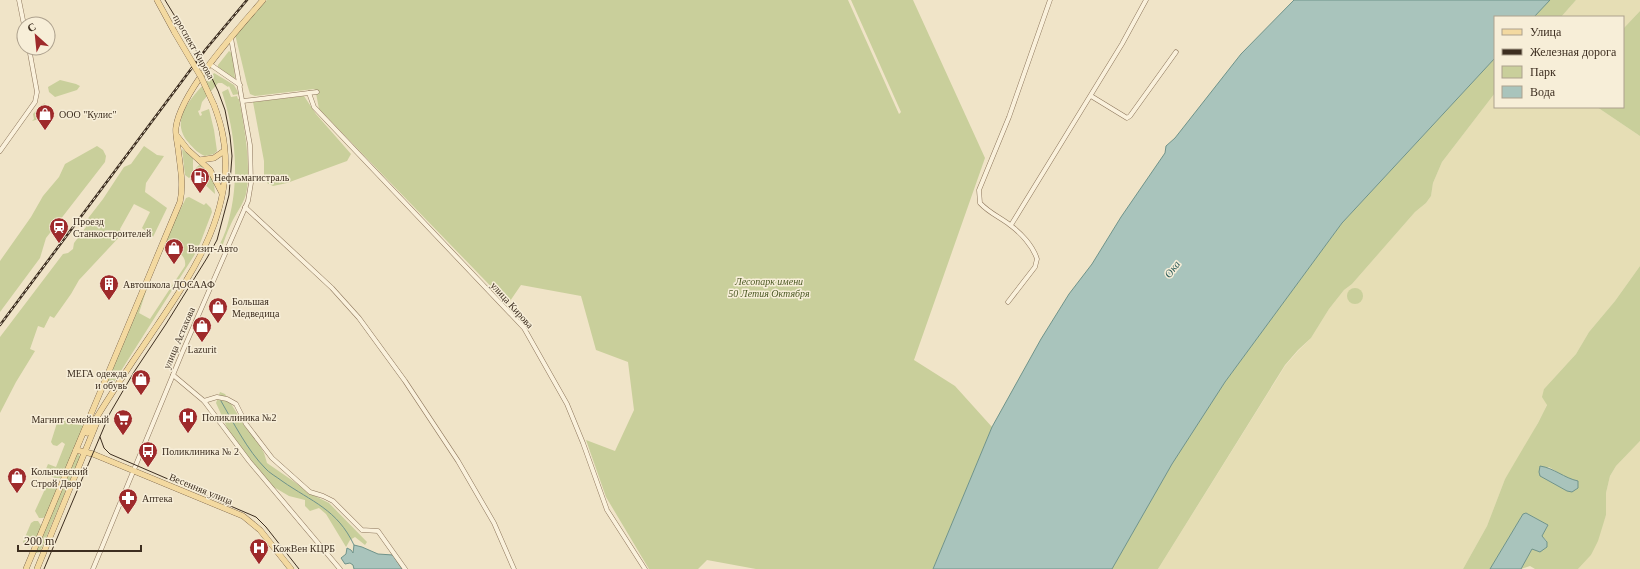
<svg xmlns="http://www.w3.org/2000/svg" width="1640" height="569" font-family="'Times New Roman',serif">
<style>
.farmland{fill:#e6deb5}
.green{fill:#c9cf9b;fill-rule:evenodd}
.water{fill:#a9c4bc;stroke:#6f938a}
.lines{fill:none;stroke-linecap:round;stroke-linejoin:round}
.stream{stroke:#6f938a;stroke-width:1}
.minor-casing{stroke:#8d765c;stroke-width:5}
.major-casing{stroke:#5b4430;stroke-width:6}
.minor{stroke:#faf1dc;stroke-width:4}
.major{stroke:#f3d9a0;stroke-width:5.5}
.tram{stroke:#3d2e20;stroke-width:1}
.rail-casing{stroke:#3d2e20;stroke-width:2.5}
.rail{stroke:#f7eed8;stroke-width:1;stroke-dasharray:3;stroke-linecap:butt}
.major-bridge-casing{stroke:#5b4430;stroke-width:6;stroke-linecap:butt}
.major-bridge{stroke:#f3d9a0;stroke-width:5.5}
.labels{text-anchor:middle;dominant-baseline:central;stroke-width:3;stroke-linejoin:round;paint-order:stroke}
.street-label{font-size:10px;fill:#3d2e20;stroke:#f7eed8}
.poi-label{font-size:10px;fill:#3d2e20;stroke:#f7eed8;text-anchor:start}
.park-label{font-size:10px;font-style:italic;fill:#4d5a26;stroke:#f7eed8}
.water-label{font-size:11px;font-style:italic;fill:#2f5d5a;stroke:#f7eed8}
</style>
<rect width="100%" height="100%" fill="#f0e4c8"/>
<g class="farmland">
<path d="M1576,0H1640V11L1623,29V17H1561Z"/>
<path d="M1495,93V107H1597L1640,136V266L1615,301L1589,332L1576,354L1544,389L1547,404L1544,411L1526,446L1505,479L1487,526L1463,569H1158L1285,366L1299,350L1311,338L1329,309L1344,290L1352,284L1415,212L1426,203L1431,196L1433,183L1442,162Z"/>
<path d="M1640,441V569H1578L1591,555L1606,515V493L1610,476L1616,466Z"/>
</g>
<g class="green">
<path d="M267,0H848L899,114L901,112L851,0H913L985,158L914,360L955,386L992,427L933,569H756L707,560L698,569H649L606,497L586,440L615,451L634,410L628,362L596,350L581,296L521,285L508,304L319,109L316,93L318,92L314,89L255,96L250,94L247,84L235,34Z"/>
<path d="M1550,0H1576L1561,17H1534Z"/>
<path d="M1640,11V136L1597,107H1623V29Z"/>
<path d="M229,51L233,54L235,79L218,69V65Z"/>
<path d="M1495,58V93L1442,162L1433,183L1431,196L1426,203L1415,212L1352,284L1344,290L1329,309L1311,338L1298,350L1285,365L1158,569H1112L1172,464L1225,382L1342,223Z"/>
<path d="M214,73L234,85L239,94L233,95L229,86L228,87L222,83H218L202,102L200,110L198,111L200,116L202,115L201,112L209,109L214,130L217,151L214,154L205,156C199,154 193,148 189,143C166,117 198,92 214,73Z"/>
<path d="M60,80L76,84L80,86L77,90L55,97L49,92L48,87Z"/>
<path d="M228,89L231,97L237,96L238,99H239C244,124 252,169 246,194C243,205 236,213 231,224C227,232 224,241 221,250L218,249C221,241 226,232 228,223C240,181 236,134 222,92Z"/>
<path d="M304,96L316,114L351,154L347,161L287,183L273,186L267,183L264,177V161L253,102Z"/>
<path d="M45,103L44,106L49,110L50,116L32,121L34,119L33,114L40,106Z"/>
<path d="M97,146L103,150L106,156L105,162L46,238L40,258L0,312V261L31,217L43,196L59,177L65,164Z"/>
<path d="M144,146L157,155L164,156L146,183L145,192L167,208L153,237L142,228L150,212L134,204L120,229L122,234L79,280L71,294L54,318L50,316L44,328L38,326L30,349L35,351L16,382L0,413V337L63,254L68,253L73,249L74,243L86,227V221L103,199L124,167L131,164Z"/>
<path d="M182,149L193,158V175L189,178L185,175Z"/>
<path d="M199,165L206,166L214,183L215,194L197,177L194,170Z"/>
<path d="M189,197L204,205L206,203L211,208L212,212L201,241L195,254L112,385L109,386L107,382L147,288L139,313L150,319L185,266C187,254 175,251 166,247C167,232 180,211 186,198Z"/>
<path d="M1640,266V441L1616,466L1610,476L1606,493V515L1598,541L1591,555L1578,569H1535L1530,566L1521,569L1532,549L1547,541L1542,536L1548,525L1526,513L1523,514L1490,569H1463L1487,526L1505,479L1538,423L1547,405L1542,397L1544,389L1576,354L1589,332L1615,301ZM1549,467L1567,478L1578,481L1567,491L1540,476L1539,472Z"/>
<circle cx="1355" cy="296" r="8"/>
<path d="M220,392L225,394L246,428L257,441L264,453L267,463L296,483L307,492L329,503L367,542L365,545L355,537L350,540L346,547L326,514L319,508L310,511L305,506V500L289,496L272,486L230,434L216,403Z"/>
<path d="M60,419L84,426L62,478H55L48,475L50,471L46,469L48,464L56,467L65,444L62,442L57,446L53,445L51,442L57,423Z"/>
<path d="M77,454H79L80,457L40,552L36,553L35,552Z"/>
<path d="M49,482L55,484L57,490L46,516L43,518H39L35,511L46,487Z"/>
<path d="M34,521H38L42,527L34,545L29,547L25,545L23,542L31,523Z"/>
</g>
<g class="water">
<path d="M1294,0H1550L1534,17H1495V58L1342,223L1225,382L1172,464L1112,569H933L992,427L1041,339L1069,294L1092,264L1121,217L1165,153L1166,146L1175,138L1241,54Z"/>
<path d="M1540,466C1554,468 1564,478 1578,481V488L1572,492L1567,491L1540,476L1539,472Z"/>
<path d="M1526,513L1548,525L1542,536L1547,542V547L1540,552L1532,549L1521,569H1490L1523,514Z"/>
<path d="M354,545L362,547L378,554L393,555L402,569H354L353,565L350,563L345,564L341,558L346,554L347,548L351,550L353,553Z"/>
</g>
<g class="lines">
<path class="stream" d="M221,401C233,422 248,451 265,468C269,473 277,477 282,481C312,502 337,509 354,545"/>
<g class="minor-casing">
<g id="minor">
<path d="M19,0L24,25"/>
<path d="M211,65L240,85"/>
<path d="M309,93L314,107L524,328L567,404L583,443L607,510L645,569"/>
<path d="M1091,96L1127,118L1130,116L1176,52"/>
<path d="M243,101L317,92"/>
<path d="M0,151L35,102L37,92L29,48"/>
<path d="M245,207L332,288L359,318L405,381L458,461L494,523L514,569"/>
<path d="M1011,225L1122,44L1146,0"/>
<path d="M1008,302L1035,267L1037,259C1033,246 1021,233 1010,225C1000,217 989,213 980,203L979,190L1009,117L1050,0"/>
<path d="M173,375L204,401L249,461L340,569"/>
<path d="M204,401L217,397L227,399L236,404L246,424L272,458L310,492L323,496L333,501L362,530L378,531L405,569"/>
<path d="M93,569L182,353L248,201L251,183L250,145L231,38"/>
</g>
</g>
<g class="major-casing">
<g id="major">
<path d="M157,0L175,33"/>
<path d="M177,136L188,150L210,170L222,193"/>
<path d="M200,160L214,158L224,151"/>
<path d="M87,433C107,400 128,368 150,336C191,275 239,209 222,131C220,122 217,113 214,105"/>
<path d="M76,450L93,454L243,516L260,530L291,569"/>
<path d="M26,569L180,202C184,184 180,166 178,148C177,141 175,133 176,127C181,91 239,28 263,0"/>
<path d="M37,569L97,422"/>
</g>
</g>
<use href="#minor" class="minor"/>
<use href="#major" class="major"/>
<g class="tram">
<path d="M100,437L104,448L110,454L256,517L266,527L299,569"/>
<path d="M44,569L110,413L134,372L166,324L207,258L217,240L229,195L232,156L230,136L225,110L218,91L209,72L165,0"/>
</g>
<g class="rail-casing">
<path id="rail" d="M0,325L206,49L247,0"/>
</g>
<use href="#rail" class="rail"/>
<g class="major-bridge-casing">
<path id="major-bridge" d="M175,33L201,77L214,105"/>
</g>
<use href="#major-bridge" class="major-bridge"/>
</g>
<defs>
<g id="shop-pin" transform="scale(1)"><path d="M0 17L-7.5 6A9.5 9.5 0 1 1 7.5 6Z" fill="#9e2a2b" stroke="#f7eed8"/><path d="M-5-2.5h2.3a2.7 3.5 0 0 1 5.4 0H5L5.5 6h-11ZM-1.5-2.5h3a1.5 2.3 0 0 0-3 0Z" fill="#fff"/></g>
<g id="fuel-pin" transform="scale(1)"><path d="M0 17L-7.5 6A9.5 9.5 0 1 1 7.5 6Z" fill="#9e2a2b" stroke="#f7eed8"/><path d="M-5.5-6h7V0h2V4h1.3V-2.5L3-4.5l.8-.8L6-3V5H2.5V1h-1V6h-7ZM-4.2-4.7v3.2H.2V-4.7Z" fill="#fff"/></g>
<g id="station-pin" transform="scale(1)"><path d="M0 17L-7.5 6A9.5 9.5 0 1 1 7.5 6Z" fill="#9e2a2b" stroke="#f7eed8"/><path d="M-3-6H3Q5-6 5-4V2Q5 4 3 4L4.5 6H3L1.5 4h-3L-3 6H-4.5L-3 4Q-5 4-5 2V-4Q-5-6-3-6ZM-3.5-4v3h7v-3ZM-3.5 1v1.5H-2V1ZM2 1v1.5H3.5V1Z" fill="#fff"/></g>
<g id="building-pin" transform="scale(1)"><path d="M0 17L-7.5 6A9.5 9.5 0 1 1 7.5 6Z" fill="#9e2a2b" stroke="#f7eed8"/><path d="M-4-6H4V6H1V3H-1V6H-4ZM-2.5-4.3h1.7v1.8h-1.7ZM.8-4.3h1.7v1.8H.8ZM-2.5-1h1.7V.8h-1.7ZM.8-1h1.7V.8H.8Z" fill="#fff"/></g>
<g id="hospital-pin" transform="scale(1)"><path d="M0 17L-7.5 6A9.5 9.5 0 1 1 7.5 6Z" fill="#9e2a2b" stroke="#f7eed8"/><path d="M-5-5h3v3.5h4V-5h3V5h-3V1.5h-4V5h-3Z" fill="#fff"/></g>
<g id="supermarket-pin" transform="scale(1)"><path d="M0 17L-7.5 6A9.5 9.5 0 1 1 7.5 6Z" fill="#9e2a2b" stroke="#f7eed8"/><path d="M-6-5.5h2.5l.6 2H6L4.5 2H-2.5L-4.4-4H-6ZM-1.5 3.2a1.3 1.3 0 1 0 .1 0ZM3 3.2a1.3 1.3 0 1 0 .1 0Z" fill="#fff"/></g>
<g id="bus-pin" transform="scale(1)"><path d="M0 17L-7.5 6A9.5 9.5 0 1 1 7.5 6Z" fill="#9e2a2b" stroke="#f7eed8"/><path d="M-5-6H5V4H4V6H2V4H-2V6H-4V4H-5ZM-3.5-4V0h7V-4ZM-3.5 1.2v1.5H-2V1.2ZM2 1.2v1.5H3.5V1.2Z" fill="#fff"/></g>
<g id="pharmacy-pin" transform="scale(1)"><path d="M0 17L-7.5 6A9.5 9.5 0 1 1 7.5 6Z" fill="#9e2a2b" stroke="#f7eed8"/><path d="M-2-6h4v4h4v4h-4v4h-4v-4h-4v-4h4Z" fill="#fff"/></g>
</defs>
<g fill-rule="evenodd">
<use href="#shop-pin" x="45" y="114"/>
<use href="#fuel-pin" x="200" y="177"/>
<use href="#station-pin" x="59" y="227"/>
<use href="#shop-pin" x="174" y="248"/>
<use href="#building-pin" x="109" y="284"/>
<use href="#shop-pin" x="218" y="307"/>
<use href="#shop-pin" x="202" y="326"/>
<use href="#shop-pin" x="141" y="379"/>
<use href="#hospital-pin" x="188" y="417"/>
<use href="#supermarket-pin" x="123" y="419"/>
<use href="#bus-pin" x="148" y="451"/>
<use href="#shop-pin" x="17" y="477"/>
<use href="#pharmacy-pin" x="128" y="498"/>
<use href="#hospital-pin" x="259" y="548"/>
</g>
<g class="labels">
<g class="street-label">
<text transform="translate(194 47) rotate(60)">проспект Кирова</text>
<text transform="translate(512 305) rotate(48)">улица Кирова</text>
<text transform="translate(179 338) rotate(-67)">улица Астахова</text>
<text transform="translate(201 489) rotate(22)">Весенняя улица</text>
</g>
<g class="poi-label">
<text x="59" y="114">ООО "Кулис"</text>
<text x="214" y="177">Нефтьмагистраль</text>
<text x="73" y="221">Проезд<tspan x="73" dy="12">Станкостроителей</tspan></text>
<text x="188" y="248">Визит-Авто</text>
<text x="123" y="284">Автошкола ДОСААФ</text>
<text x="232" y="301">Большая<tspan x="232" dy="12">Медведица</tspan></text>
<text x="202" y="349" text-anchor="middle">Lazurit</text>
<text x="127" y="373" text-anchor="end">МЕГА одежда<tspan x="127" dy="12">и обувь</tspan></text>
<text x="202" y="417">Поликлиника №2</text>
<text x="109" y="419" text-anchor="end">Магнит семейный</text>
<text x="162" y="451">Поликлиника № 2</text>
<text x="31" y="471">Колычевский<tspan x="31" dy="12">Строй Двор</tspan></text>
<text x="142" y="498">Аптека</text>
<text x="273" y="548">КожВен КЦРБ</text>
</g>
<g class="park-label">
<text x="769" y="281">Лесопарк имени<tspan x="769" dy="12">50 Летия Октября</tspan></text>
</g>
<g class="water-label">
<text transform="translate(1172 269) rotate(-54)">Ока</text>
</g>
</g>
<rect x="1494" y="16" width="130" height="92" fill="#f7eed8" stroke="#ada18e"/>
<rect x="1502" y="29" width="20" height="6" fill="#f3d9a0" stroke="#ada18e"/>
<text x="1530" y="36" font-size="12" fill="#3d2e20">Улица</text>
<rect x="1502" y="49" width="20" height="6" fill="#3d2e20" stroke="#ada18e"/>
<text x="1530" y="56" font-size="12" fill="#3d2e20">Железная дорога</text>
<rect x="1502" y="66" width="20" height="12" fill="#c9cf9b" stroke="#ada18e"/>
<text x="1530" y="76" font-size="12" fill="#3d2e20">Парк</text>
<rect x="1502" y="86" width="20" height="12" fill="#a9c4bc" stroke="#ada18e"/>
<text x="1530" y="96" font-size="12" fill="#3d2e20">Вода</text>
<g transform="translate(36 36) rotate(333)"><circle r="19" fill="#f7eed8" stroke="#ada18e"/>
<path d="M0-3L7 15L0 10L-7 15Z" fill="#9e2a2b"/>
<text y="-6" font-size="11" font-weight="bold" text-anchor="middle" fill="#3d2e20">С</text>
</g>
<path d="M18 545v6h123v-6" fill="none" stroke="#3d2e20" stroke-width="2"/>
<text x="24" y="545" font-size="12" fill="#3d2e20" stroke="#f7eed8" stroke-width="3" paint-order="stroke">200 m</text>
</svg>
